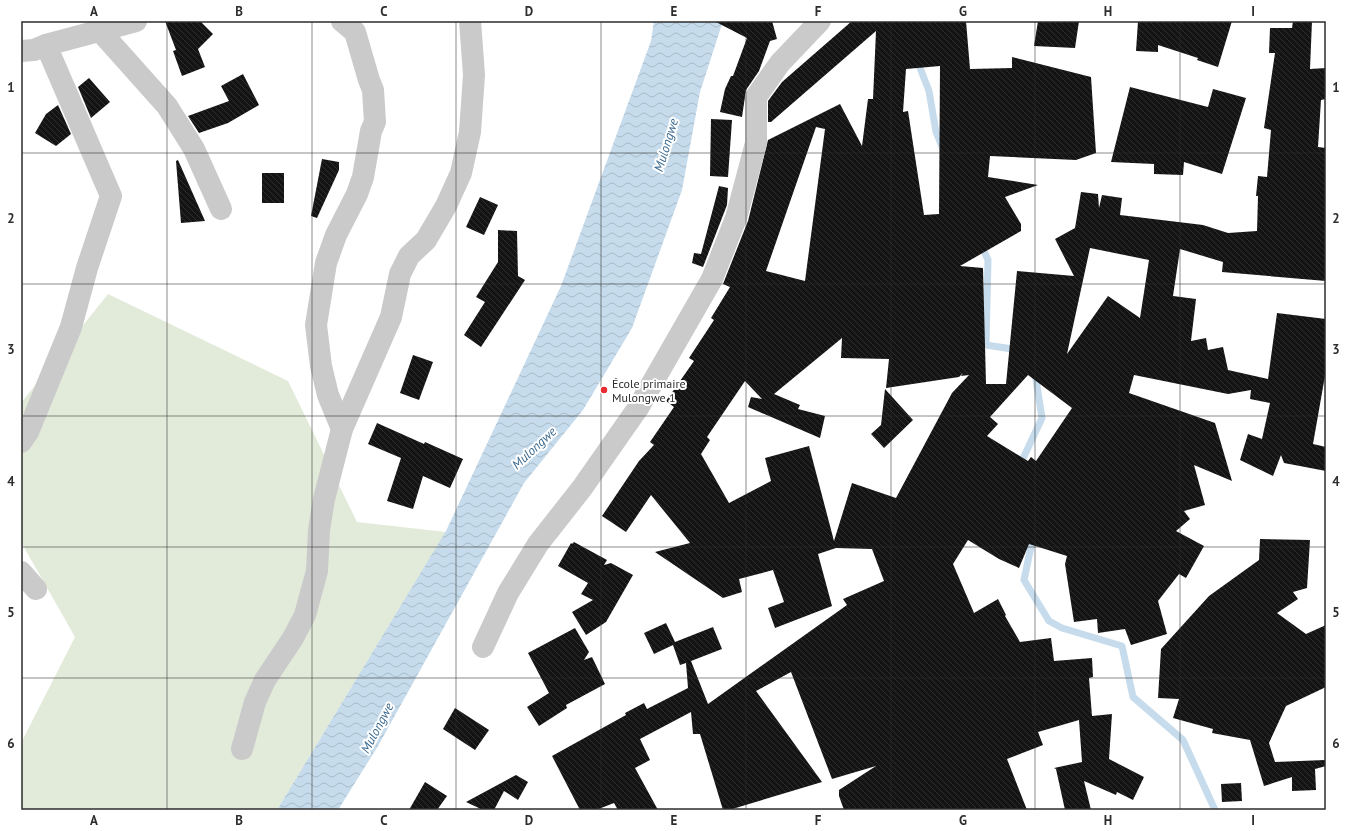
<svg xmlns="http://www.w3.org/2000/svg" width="1347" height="831" font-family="'PT Sans',sans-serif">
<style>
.green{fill:#e2ebda}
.water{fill:url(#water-waves)}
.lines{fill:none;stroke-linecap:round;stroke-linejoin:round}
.stream{stroke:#c6dbeb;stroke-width:7}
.building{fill:url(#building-back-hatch);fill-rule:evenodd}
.minor{stroke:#cacaca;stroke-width:22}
.grid{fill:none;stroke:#2d2d2d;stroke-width:1;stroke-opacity:0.55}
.poi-dot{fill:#e62d31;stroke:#fff;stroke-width:1.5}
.labels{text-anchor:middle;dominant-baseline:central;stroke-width:4;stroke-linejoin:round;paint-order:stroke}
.poi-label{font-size:12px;fill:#2d2d2d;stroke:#fff;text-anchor:start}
.water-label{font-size:13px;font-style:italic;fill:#3b6a8f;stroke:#fff}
.neatline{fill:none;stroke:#2d2d2d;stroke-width:1.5}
.grid-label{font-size:13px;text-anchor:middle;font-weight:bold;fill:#2d2d2d}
</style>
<defs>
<pattern id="water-waves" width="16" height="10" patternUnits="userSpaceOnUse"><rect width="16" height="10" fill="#c6dbeb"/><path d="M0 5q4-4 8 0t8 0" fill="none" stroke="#aabcca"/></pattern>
<pattern id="building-back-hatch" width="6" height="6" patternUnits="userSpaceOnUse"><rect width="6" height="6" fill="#141414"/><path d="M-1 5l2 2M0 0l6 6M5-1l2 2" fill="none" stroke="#2e2e2e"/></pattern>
</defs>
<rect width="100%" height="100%" fill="#fff"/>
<path class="green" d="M108,294L288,381L357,522L446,532L277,810H21V743L75,637L21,542V403Z"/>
<path class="water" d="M654,21H723L700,92L682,190L632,328L583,410L524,483L378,746L338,810H277L446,531L561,286L651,41Z"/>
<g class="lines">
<g class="stream">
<path d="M917,60L929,91L936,132L943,149"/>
<path d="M981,244L988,260L986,345L1019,350"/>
<path d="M1021,466L1020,465L1042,418L1035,373"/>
<path d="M1033,537L1024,580L1049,621L1062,628L1122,646L1133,697L1183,740L1215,810"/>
</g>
</g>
<g class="building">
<path d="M165,21H200L213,34L198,49L205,67L182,76L173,51L176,50Z"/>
<path d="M714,21H772L777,39L770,41L759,71L746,90L742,117L720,112L725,89L731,76H733L747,38Z"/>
<path d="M852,21H966L970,69L1012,68V57L1091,77L1096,153L1076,160L990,156L988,177L1038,185L1005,197L1021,224V231L960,266L983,268L986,384H1006L1017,271L1074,276L1055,239L1075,228L1081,192L1098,194L1099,208L1102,195L1122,198L1120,215L1203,225L1228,233L1257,231L1258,196H1256L1258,176L1267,177L1271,130L1264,128L1275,53H1269L1270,28H1292L1293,21H1312L1310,69L1326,68V99L1321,100L1318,147L1326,148V281L1222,272L1223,262L1180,249L1173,296L1196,299L1191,341L1206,338L1208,350L1223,347L1228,370L1268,379L1277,313L1326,319V370L1313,444L1326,447V471L1284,463L1281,455L1273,476L1240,460L1248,434L1262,439L1270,403L1250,399L1251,390L1228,394L1134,375L1129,393L1215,423L1232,481L1194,465L1205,505L1184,511L1190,519L1176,531L1204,546L1186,578L1179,574L1158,601L1167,634L1131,645L1125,629L1098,633L1097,619L1074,622L1065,564L1067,556L1029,544L1019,568L999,559L968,540L953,564L974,613L998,599L1006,615L1005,616L1020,642L1051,638L1054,661L1092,658L1093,677L1089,678L1092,716L1112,714L1109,759L1144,777L1133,800L1117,792L1116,795L1084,781L1091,810H1065L1056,769L1054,768L1082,762L1079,720L1038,732L1043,745L1007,759L1027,810H844L839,796V790L876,766L832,779L791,672L756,691L822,782L729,810H723L700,734H693L691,712L640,739L650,760L635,768L658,810H618L614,803L596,810H580L552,756L626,715L625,713L644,703L647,709L688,688L686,663L680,665L673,645L654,654L644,633L666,623L675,642L713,627L722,649L691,661L708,704L847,605L843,599L884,581L872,549L836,548L818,554L832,606L775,628L768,608L784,602L773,570L739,579L742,592L723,598L655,552L690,543L651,495L626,532L602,516L639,461L654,445L650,442L674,407L666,401L694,361L689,358L714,320L711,318L730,287L723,284L748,221L768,140L840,104L862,146L868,99H873L876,31L771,122H768V101L782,82ZM940,66L939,214L924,215L908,111L903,112L906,69ZM816,127L825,129L805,281L766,271ZM1090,248L1149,260L1140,318L1108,296L1067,354ZM842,338L841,358L889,359L886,388L959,377L963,373L961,376L969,375L952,393L896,498L852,483L834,541L809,446L765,458L771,481L729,503L701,454L710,440L707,437L745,381L762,399L751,397L748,407L820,438L825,416L798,409L800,405L774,394ZM1028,375L1072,408L1036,461L1031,457L1028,461L987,436L998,424L990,417Z"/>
<path d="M1038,21H1079L1075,48L1034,46Z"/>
<path d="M1138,21H1232L1218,67L1197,60L1198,58L1158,45V52L1136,51Z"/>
<path d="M243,74L259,105L228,123L199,133L188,116L229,101L221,86Z"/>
<path d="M89,78L110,102L91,118L78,87Z"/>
<path d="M1130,87L1208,107L1213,89L1246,98L1222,174L1184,162L1183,175L1154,174V164L1111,162Z"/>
<path d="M58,105L71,134L56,146L35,133L46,114Z"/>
<path d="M711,119L732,120L728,177L710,176Z"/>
<path d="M322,159L339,162V170L317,218L311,216Z"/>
<path d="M178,160L205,221L181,223L176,161Z"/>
<rect x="262" y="173" width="22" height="30"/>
<path d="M719,186L728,188L727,205L703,267L692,263L694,253L701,254Z"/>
<path d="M480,197L498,205L484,235L466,227Z"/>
<path d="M498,230L517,231L518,276L525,280L481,347L464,335L485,302L476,297L498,262Z"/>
<path d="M413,355L433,362L419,400L400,393Z"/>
<path d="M885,389L913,420L884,448L871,434L881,425Z"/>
<path d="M377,423L424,444L425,442L463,459L450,488L423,476L413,509L387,501L401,458L368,444Z"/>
<path d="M1260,539L1310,540L1307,588L1293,592L1298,599L1277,613L1306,634L1326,625V687L1286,706L1269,743L1275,762L1325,760L1326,766L1315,769L1316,790L1292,791V777L1264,786L1250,740L1212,733L1213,729L1173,718L1179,699L1158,698L1161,649L1209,596L1259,560Z"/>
<path d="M574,542L607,560L604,565L611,563L633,575L606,622L586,635L572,612L593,600L581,594L588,583L558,566L571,543L572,544Z"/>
<path d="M575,628L589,652L584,660L592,657L605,684L566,705L567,708L539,726L527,707L549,693L528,653Z"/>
<path d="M455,708L489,730L475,750L443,729Z"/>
<path d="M516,775L528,782L518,800L504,791L494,810H483L466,802Z"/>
<path d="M425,782L447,796L437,810H409Z"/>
<path d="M1241,783L1242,801L1222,802L1221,784Z"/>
</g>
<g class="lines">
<g class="minor">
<path d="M100,31L167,106L194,149L221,209"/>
<path d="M21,51L34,50L46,45L136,21"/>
<path d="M342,429L328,395L321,366L316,325L326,263L336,235L357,194L363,177L371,131L375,122L373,90L369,80L355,32L342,21"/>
<path d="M21,442L28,432L71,327L87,268L111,196L46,45"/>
<path d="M21,572L36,589"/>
<path d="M483,647L508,593L538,544L582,488L638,408L712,279L736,218L756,143V97L780,63L820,21"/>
<path d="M242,749L255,702L265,680L293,638L305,615L317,571L319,530L324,499L342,429L391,317L400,274L409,256L426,240L446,206L461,173L470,132L474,75L470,21"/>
</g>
</g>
<path class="grid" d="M167,21V810M312,21V810M456,21V810M601,21V810M746,21V810M891,21V810M1035,21V810M1180,21V810M21,153H1326M21,284H1326M21,416H1326M21,547H1326M21,678H1326"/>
<circle class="poi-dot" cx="604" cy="390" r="4"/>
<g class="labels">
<g class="poi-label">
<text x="612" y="383">École primaire<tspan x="612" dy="14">Mulongwe 1</tspan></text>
</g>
<g class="water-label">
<text transform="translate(666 145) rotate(-73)">Mulongwe</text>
<text transform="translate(534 448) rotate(-43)">Mulongwe</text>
<text transform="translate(377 728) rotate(-62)">Mulongwe</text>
</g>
</g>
<rect width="1347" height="831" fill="none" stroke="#ffffff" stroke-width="44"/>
<rect x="22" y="22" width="1303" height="787" class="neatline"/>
<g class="grid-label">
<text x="94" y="16">A</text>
<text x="239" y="16">B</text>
<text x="384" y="16">C</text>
<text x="529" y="16">D</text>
<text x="674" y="16">E</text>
<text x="818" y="16">F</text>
<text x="963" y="16">G</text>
<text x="1108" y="16">H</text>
<text x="1253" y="16">I</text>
<text x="11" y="92">1</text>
<text x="1336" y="92">1</text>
<text x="11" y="223">2</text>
<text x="1336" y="223">2</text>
<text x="11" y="354">3</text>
<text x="1336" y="354">3</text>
<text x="11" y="486">4</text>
<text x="1336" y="486">4</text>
<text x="11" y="617">5</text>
<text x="1336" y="617">5</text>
<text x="11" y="748">6</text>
<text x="1336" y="748">6</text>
<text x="94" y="825">A</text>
<text x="239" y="825">B</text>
<text x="384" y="825">C</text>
<text x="529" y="825">D</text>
<text x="674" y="825">E</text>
<text x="818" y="825">F</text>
<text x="963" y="825">G</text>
<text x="1108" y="825">H</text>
<text x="1253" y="825">I</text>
</g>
</svg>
